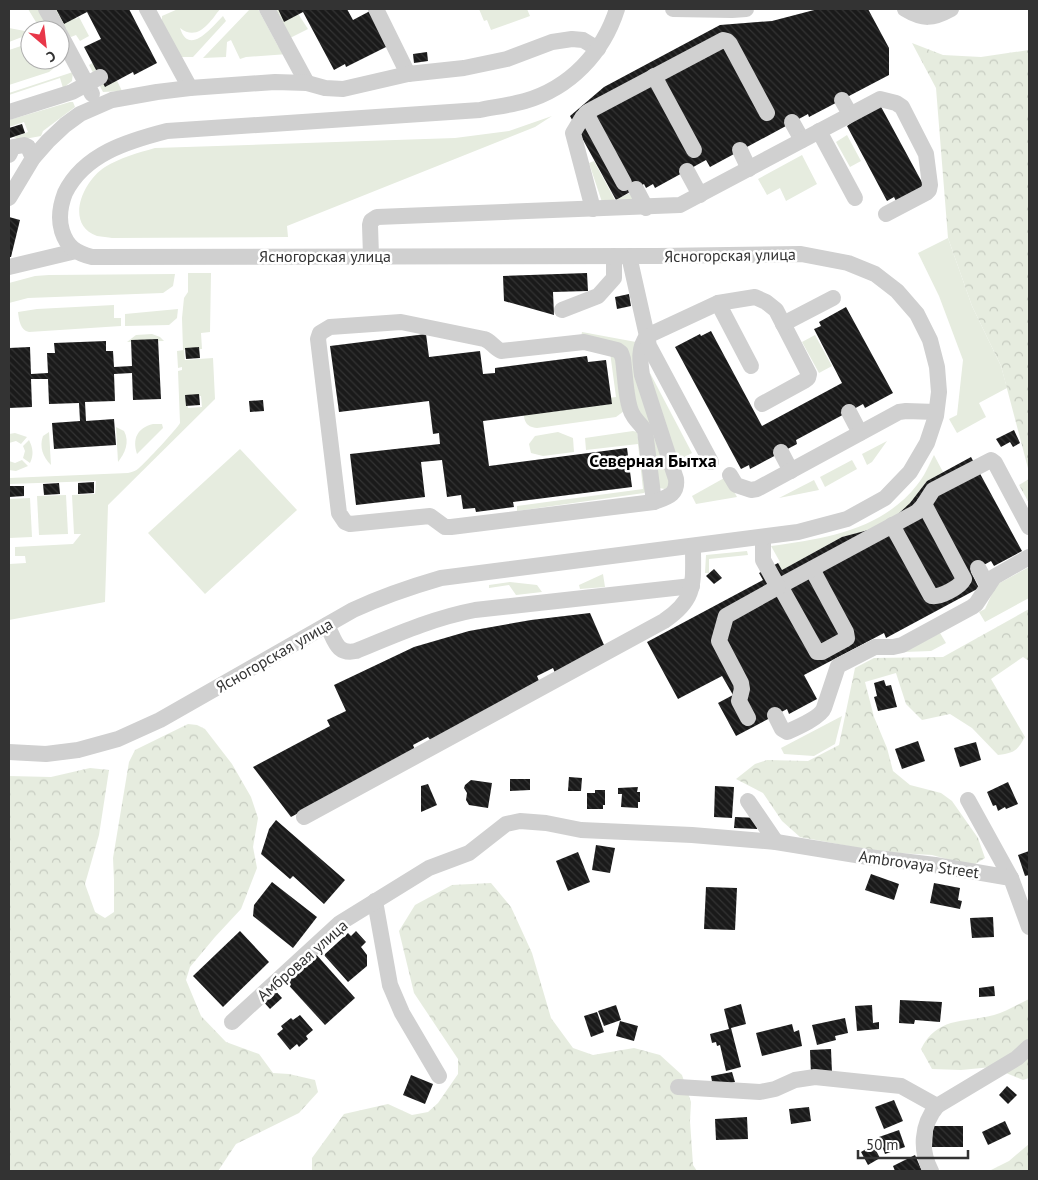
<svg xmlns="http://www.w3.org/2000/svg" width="1038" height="1180" font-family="'PT Sans',sans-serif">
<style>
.green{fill:#e6ecdf;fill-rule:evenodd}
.forest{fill:url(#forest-crowns)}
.building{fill:url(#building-back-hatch)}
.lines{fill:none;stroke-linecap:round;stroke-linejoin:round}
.minor{stroke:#d0d0d0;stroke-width:16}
.labels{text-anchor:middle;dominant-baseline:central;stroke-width:5;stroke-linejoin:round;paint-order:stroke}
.street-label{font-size:16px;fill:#333;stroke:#fff}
.neighbourhood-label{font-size:18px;font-weight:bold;fill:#000;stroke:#fff}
</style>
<defs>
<pattern id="forest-crowns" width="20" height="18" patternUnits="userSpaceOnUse" patternTransform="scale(1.25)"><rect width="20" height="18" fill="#e6ecdf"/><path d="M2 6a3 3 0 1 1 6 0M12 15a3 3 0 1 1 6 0" fill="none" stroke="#c6cbc0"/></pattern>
<pattern id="building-back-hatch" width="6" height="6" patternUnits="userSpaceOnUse" patternTransform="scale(1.25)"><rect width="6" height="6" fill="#1a1a1a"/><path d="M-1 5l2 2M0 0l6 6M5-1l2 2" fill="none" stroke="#333"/></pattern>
</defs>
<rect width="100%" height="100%" fill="#fff"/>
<g class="green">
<path d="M28,9H39L50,30H46L47,29L45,24L39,27Z"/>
<path d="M51,9H71L76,19L79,17L89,36L80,41L76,35L71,37L61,29Z"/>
<path d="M178,9H220C210,22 198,42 180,28C189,57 212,27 223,16L226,21L193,57H181L162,21V16Z"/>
<path d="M250,9H258L278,46L288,54L246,57L240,59L231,40L227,42L226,57L203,58Z"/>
<path d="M273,9H295L308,29L290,38Z"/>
<path d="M479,9H527L530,16L491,30L487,20L484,21Z"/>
<path d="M9,28L30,32V34L9,42Z"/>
<path d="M30,43V60H53L55,63L54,68L49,72L9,85V50Z"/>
<path d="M105,56L122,91L103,92L89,65Z"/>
<path d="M73,72L72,81L63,88L60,78L9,95V93Z"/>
<path d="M70,102H73L75,107L43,131L41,136L19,140L14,137L28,132L24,122L9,127V120Z"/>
<path d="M552,116L535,127L287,226L288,237L112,238C108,237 102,237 97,236C64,224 83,181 105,167C120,158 137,153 155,148L455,138L509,131Z"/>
<path d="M847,135L861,161L850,167L836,142Z"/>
<path d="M802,155L817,184L786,201L780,188L767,195L758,179Z"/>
<path d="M594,161L615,200L630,193L634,202H602L589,163Z"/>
<path d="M948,238L972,306L1001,366L1007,388L979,403L986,417L957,433L949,419L957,415L963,360L939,296L918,253Z"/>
<path d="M188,273H211L210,332L201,333L202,349L183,350L182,318L184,298L188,292Z"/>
<path d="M175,274L173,286L163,293L28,298L9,303V283L35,276L49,275Z"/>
<path d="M114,305V318H121V326L29,332C20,330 19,320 18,312L37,309Z"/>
<path d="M178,309L177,318L169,325L125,326V314Z"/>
<path d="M582,332L636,342L670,485L665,489L659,488L637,413L628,360L581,337Z"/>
<path d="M152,334L160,337L164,341L127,342L136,335Z"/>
<path d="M815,335L832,366L819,373L802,342Z"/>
<path d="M184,350L185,360L213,358L215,399L108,505L105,602L9,620V564L26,563L25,556H15V547L73,544L81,534H74L72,495L95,494L96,481L9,484V478L128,473C132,472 136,471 139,468C145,463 177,429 180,423L178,371L182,370V367L178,368L177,351ZM201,396L202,407L188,408L187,398L184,397Z"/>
<path d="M610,352L617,356L624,411L616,417L537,428C525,427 524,420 523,409L616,397Z"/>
<path d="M650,373L692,453L675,462L647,374Z"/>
<path d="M153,424H162L163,428L137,454C132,439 137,428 153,424Z"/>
<path d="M116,427L124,431C130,442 125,453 118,462Z"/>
<path d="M633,431L637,432L647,490L644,493L517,511V506L643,489L638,444L586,450L585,438Z"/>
<path d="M49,432L51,465C43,457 39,447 43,436Z"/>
<path d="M558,432L573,438L574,452L543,456L531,453L529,444L535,436Z"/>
<path d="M15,433L27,437L21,444L16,441L9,443V434Z"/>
<path d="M29,440C33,448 34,455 30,463L23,458L25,451L23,446Z"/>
<path d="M887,441L872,462L867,465L862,454Z"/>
<path d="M240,449L297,510L205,594L148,533Z"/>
<path d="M934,455L943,472L927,481L910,503L897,515L872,529L842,537L782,570L778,563L780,562L771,546C824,539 882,530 917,485C924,477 929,465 934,455Z"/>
<path d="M22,460L28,466L16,471L9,470V461L15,463Z"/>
<path d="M852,460L857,469L825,487L820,477Z"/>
<path d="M726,477L737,497L696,504L692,496Z"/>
<path d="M814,480L819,490L779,498Z"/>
<path d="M66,495L68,534L39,535L37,496Z"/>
<path d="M30,498L32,537L9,538V499Z"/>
<path d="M747,551L748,555L709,559V573H705L706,555Z"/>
<path d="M1029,567V598L985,622L979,612L985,609L996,585Z"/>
<path d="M603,574L605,587L580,589L579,585Z"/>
<path d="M510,582L537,585L542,592L516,595L509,585L489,588V585Z"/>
<path d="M940,633L946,643L931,651L904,652Z"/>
<path d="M842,716L835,744L814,756L784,754L781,748Z"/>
</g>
<g class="forest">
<path d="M912,43L943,55L981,57L1029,50V472L1001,366L972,306L948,238L936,88Z"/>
<path d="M1029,479V503L1019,485Z"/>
<path d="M1029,609V661L1023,657L991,679L1025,737C1017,751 1014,753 998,755L972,728L950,714L922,720L906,704L896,673L865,682L874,717L887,748L893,771L910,785L941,793L952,801L978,838L985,858L972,866L932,855L880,852L800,837L782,821L763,793L736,779L755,764L767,760L808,761L839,745L855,668L874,658L943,657Z"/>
<path d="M188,724L197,725L205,729L232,764L251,797L258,818L253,847L257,868L241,909L215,937L190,967L186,980L201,1016L226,1042L259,1054L273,1073L289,1074L315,1080L318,1092L299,1113L236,1144L218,1171H9V776L51,777L90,768L109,770L99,835L85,884L95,912L105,918L114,912V880L113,858L129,762L135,750Z"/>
<path d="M491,883L511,907L532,953L551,1018L573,1048L593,1055L634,1048L660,1055L682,1075L691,1102L690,1121L693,1165L697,1171H312V1158L344,1114L388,1104L412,1115L428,1112L438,1103L458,1074V1059L414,993L399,931L415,905L452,885Z"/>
<path d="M1029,999V1078L1023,1080L992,1067L961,1070L932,1069L921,1049C938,1016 964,1023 994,1015C1006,1012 1018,1004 1029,999Z"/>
<path d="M1029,1144V1171H989L1009,1161Z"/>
</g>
<g class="building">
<path d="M56,9H129L157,63L134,75L133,72L105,87L84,47L101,39L87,12L64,24Z"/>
<path d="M278,9H347L353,20L370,11L388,46L346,67L345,64L334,70L303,12L284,22Z"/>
<path d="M818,9H868L889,48V75L809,117L808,114L710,167L706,160L655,188L653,184L646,188L644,184L616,200L570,116L604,87L720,25L772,21Z"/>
<path d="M427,52L428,61L414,63L413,54Z"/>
<path d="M879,103L924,186L896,201L894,197L887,201L847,126Z"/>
<path d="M22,124L25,133L10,138L9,128Z"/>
<path d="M9,217L20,220L11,257H9Z"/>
<path d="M587,273L588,291L553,292L554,315L504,301L503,276Z"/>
<path d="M629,294L631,306L617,309L615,297Z"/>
<path d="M846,307L893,393L865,408L863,404L796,440L797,444L750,469L749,465L741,469L675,347L700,334L701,336L711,331L762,426L842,383L814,329L821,326L819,322Z"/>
<path d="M426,334L429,357L480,351L483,374L495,373V368L587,356L588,362L606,360L612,404L483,421L489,466L627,448L632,487L513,502L514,507L476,512L475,508L463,509L461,495L447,497L442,460L421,462L425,497L356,505L350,454L440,444L439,433L433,434L429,401L339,412L330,346Z"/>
<path d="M158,339L161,399L133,400L132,373L114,374L115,401L85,402L86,421L114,419L116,445L54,449L52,423L80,421L79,403L49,404L48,379H31L32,407L9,408V348L30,347L31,374L48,373L47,353H55L54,343L106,341V351H113L114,367L132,366L131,340Z"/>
<path d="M199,347L200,358L186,359L185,348Z"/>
<path d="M199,394L200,405L186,406L185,395Z"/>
<path d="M263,400L264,411L250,412L249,401Z"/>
<path d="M1014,430L1020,443L1013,447L1010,442L1001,447L996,439Z"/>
<path d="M971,457L1022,551L994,566L991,561L971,572L979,588L886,638L884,633L804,675L817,699L789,714L787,709L736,736L718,703L733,695L722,676L678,699L647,642L763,580L759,573L778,563L782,570L842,537L872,529L897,515L910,503L927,481Z"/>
<path d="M94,482V493L78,494V483Z"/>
<path d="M59,483L60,494L44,495L43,484Z"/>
<path d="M9,486H24V496L9,497Z"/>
<path d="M714,569L722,578L714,584L706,576Z"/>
<path d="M590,613L604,645L555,673L553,668L537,676L539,681L431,741L428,737L413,745L415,750L291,817L253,767L330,726L327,720L346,711L334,685L414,647L469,631L531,620Z"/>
<path d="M884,680L886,686L891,685L897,707L878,711L874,697L877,696L874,683Z"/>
<path d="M918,741L925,761L902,769L895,749Z"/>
<path d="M976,742L981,760L960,767L954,748Z"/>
<path d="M569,777L582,778L581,791H568Z"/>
<path d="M510,779H530V790L510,791Z"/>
<path d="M471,780L492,783L488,808L469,805L466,800L467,793L464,788L465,785Z"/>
<path d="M1008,782L1018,804L1006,809L1005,807L998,811L996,805L993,806L987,792Z"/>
<path d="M428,784L437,805L421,812V786Z"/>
<path d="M715,786L734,787L732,818L714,817Z"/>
<path d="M638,787L637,792H640V802H638V808L621,807L622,794H618V788Z"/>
<path d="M595,790H605V805H603V809H587V793H595Z"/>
<path d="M735,817L758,818L757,829L734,828Z"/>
<path d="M276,820L345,880L324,904L293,876L290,879L261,854L269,829Z"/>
<path d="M596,845L615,848L610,873L592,870Z"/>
<path d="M1029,851V875L1025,876L1018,855Z"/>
<path d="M578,852L590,882L568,891L556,861Z"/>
<path d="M871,874L899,884L894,900L865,890Z"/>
<path d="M272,882L317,917L293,948L253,916L254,905Z"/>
<path d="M934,883L960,888L958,900L962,901L960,909L930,903Z"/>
<path d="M706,887L737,888L735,930L704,929Z"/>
<path d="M993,917L994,937L972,938L970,918Z"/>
<path d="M240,931L269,962L223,1007L193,976Z"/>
<path d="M356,931L366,942L361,947L367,955V966L348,982L324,955L348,933L351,936Z"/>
<path d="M314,952L355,998L325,1025L283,979Z"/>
<path d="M994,986L995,996L979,997V988Z"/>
<path d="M273,988L282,998L270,1009L261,999Z"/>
<path d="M900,1000L942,1002L940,1022L915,1020L914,1024L899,1023Z"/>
<path d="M741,1004L746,1024L731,1028L741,1067L726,1071L720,1045L717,1046L716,1042L712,1043L710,1034L729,1029L724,1009Z"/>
<path d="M616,1005L621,1020L604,1026L598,1011Z"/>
<path d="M872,1005L873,1023L879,1022V1029L857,1031L855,1006Z"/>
<path d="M597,1012L604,1032L591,1037L584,1016Z"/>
<path d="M300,1015L313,1030L306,1036L308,1039L299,1047L297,1044L290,1050L277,1034L283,1029L281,1026L291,1018L293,1020Z"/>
<path d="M845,1018L848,1033L835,1036L836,1040L817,1045L812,1025Z"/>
<path d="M620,1021L638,1026L634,1041L616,1036Z"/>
<path d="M792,1024L794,1032L799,1030L802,1046L762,1056L756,1033Z"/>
<path d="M831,1049L832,1073L811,1074L810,1050Z"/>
<path d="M732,1072L735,1082L713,1087L711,1076Z"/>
<path d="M411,1075L433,1084L425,1104L403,1095Z"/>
<path d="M1007,1086L1017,1095L1008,1104L999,1095Z"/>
<path d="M894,1100L903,1121L884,1129L875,1107Z"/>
<path d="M809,1107L811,1121L791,1124L789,1109Z"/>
<path d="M747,1117L748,1139L716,1140L715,1119Z"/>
<path d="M1005,1121L1011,1134L988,1145L982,1132Z"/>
<path d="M933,1126H963V1147H932Z"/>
<path d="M899,1130L905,1147L885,1154L879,1137Z"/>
<path d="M873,1145L880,1158L868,1165L861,1152Z"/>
<path d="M915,1155L922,1171H895L893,1166Z"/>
</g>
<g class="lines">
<g class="minor">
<path d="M46,9L58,30"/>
<path d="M147,9L190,88"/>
<path d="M267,9L307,83"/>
<path d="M376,9L408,74"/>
<path d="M673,9L732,10L746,9"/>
<path d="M905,9C923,20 933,19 951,9"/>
<path d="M60,34L92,94"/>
<path d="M654,76L694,150"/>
<path d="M842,100L850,114"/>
<path d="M9,112L72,92L100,77"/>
<path d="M586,113L624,183"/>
<path d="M792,122L802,140"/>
<path d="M819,131L855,198"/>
<path d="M740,150L749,169"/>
<path d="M9,155L13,147L24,145L28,147L33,158"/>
<path d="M687,171L700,195"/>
<path d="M636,189L646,208"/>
<path d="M9,198L33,158L48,141L65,125L80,114L112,100L157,92L190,88L275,82L307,83L325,88L343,89L408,74L464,68L507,59L552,42L572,39L583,40L598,49"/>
<path d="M593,209L573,133L582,118L589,111L723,40L727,41L730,44L767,113"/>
<path d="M371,256L370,225L371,221L377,217L680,205L880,99L896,103L902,107L926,154L930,185L929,190L926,193L886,214"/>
<path d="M629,256L647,336L718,303L755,297L766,302L776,310L809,374L808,378L804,381L762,404"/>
<path d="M9,267L76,251"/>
<path d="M718,303L751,366"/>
<path d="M562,310L598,296L614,278V256"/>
<path d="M401,322L484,339C491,341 494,348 501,351L584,342L617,350L621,353L623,359C625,373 626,405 633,415C636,421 642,425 645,431L654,502L451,527H445L430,516L350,524L345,522L339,513L318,339L320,333L330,327Z"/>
<path d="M783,324L833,298"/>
<path d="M647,336C638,348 640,361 642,375L676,479C678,495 667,497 654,502"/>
<path d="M647,336L649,346L711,462"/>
<path d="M849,412L860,433"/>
<path d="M781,452L791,471"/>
<path d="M730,475L736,485L751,490L757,489L899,412L906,411L936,412"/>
<path d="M892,525L931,596C940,598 960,587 964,579L924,504"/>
<path d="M978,568L988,586"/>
<path d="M780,586L817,652H822L844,640L847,638L846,632L812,569"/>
<path d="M778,587L917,512L922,507L933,490L991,460L995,463L1029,527"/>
<path d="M327,625C335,640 336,655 356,651C395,635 433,618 475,610L692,586"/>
<path d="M775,715L782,729L787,732C796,728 821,717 824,708L838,666L875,647H893L902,645L972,607L976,604L994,577L1029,557"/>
<path d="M748,718L739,701L742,689L741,683L719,641L726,616L778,587L763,560V537"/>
<path d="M9,752L46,754L78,750L118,739L160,720L353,610C381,597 410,587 441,578L798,532L847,519L885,498L910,472L927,443L936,416L939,392L937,367L930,340L917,314L897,291L875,274L848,263L801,254L657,256L92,257C76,253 67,247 62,231C58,218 60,206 65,193C84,154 128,141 167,131L480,110C495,107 511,105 525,101C570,88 603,53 617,9"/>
<path d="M968,800L1011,878"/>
<path d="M748,801L776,842"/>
<path d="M304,817L664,621C697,599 693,583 693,546"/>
<path d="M375,901L390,985L402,1013L439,1076"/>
<path d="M232,1022L340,923L429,868L469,853L506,824L520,821L546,823L581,830L692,835L776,842L868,857L935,865L1011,878L1029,927"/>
<path d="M678,1087L760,1092L775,1089L795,1080L815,1077L901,1086L937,1106L1017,1058L1029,1047"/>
<path d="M931,1171C920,1151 921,1125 937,1106"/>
</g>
</g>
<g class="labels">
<g class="street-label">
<text transform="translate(730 255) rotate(-1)">Ясногорская улица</text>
<text x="325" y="256">Ясногорская улица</text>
<text transform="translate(274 655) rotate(-30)">Ясногорская улица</text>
<text transform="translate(919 864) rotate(8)">Ambrovaya Street</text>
<text transform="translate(302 960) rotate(-41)">Амбровая улица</text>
</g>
<g class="neighbourhood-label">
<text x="653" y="460">Северная Бытха</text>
</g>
</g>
<rect width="1038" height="1180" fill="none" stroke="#333333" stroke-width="20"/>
<g transform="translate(45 45) rotate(152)"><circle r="24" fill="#ffffff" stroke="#adadad"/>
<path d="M0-4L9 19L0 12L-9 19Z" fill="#e83749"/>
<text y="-8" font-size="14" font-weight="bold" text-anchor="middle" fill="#333333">С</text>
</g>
<path d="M858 1150v8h110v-8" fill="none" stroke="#333333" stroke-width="2.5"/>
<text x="866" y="1150" font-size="15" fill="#333333" stroke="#ffffff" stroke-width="4" paint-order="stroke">50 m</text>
</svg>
